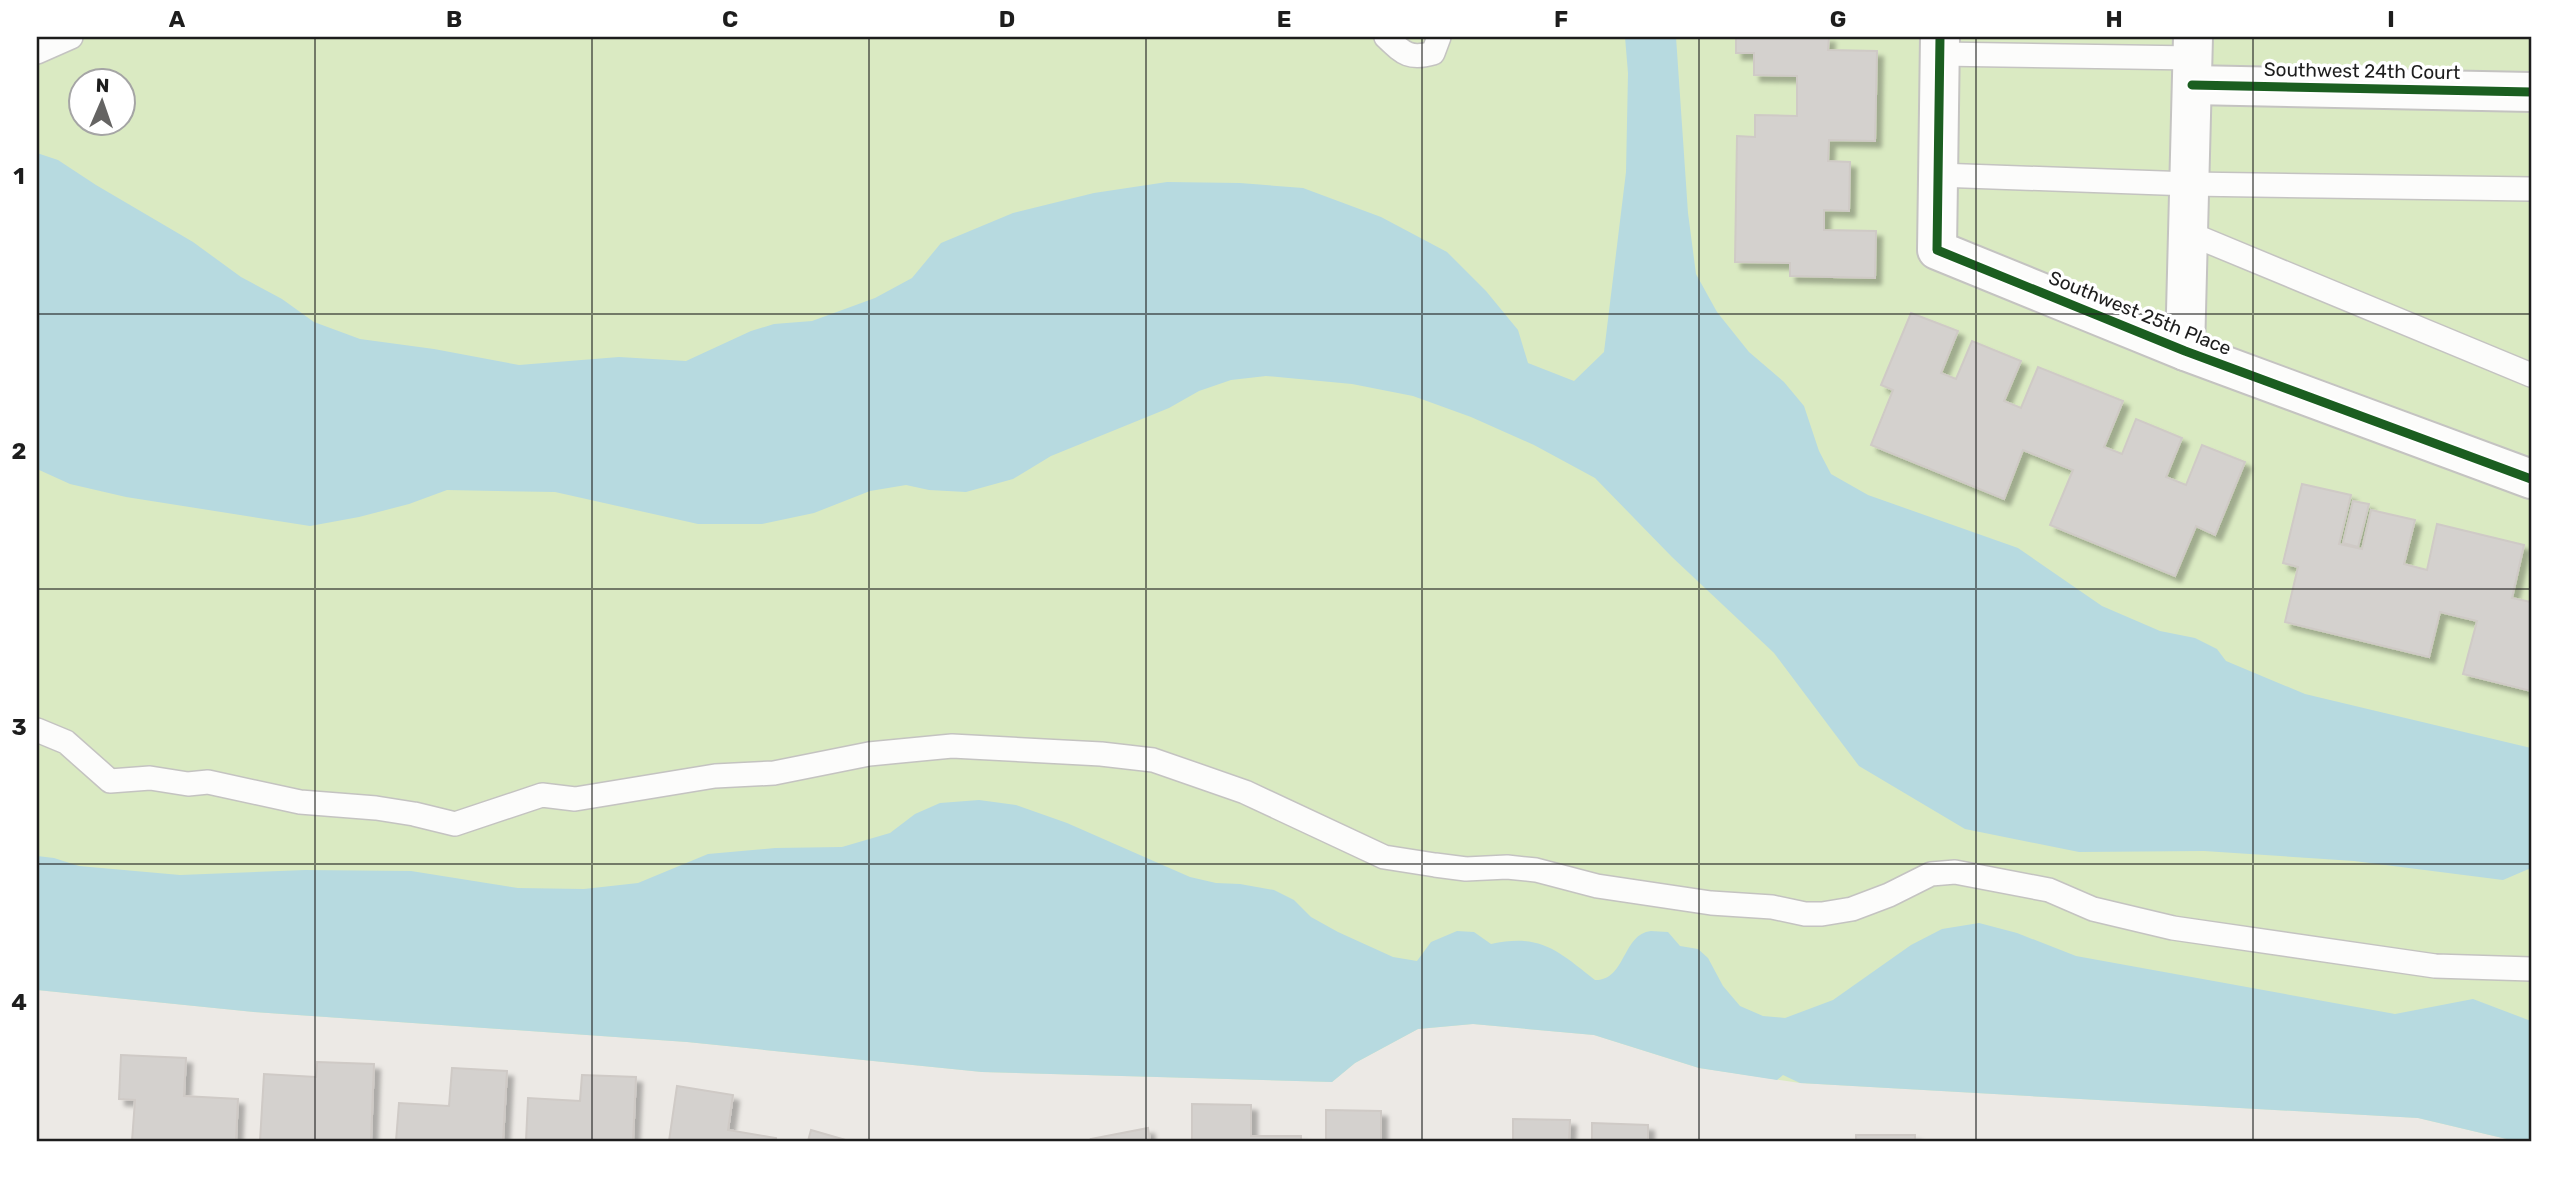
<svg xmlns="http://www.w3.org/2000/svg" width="2568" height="1178" font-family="Rubik,sans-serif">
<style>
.grass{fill:#daeac2;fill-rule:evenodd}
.water{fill:#b7dae0}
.building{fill:#d4d1ce;stroke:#cfcac6;stroke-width:2;filter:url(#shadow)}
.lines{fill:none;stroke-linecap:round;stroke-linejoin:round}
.service-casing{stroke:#c4c3c1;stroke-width:26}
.minor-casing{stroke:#c4c3c1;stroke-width:42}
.service{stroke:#fcfcfb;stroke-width:23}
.minor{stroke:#fcfcfb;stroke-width:38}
.cycleway-casing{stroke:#fff;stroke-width:13}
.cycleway{stroke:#1b5e20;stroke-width:9}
.grid{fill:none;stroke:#1d1d1d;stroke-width:2;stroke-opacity:0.55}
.labels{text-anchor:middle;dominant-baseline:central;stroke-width:7;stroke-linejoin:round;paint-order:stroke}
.street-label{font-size:19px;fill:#1d1d1d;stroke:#fff}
.neatline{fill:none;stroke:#1d1d1d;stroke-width:2.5}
.grid-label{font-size:23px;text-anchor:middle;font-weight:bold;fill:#1d1d1d}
</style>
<defs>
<filter id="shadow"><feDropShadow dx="6" dy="6" stdDeviation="2" flood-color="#0004"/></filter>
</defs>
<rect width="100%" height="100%" fill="#ece9e5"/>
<path class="grass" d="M37,37H2531V1141H2515L2418,1118L1800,1083L1699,1068L1594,1035L1473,1024L1418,1029L1355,1063L1332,1082L982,1072L687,1042L254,1012L37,990ZM80,80H122V122H80Z"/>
<g class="water">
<path d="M1625,37H1676L1688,213L1696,274L1717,312L1749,352L1784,382L1804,406L1819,451L1831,474L1868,495L2018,548L2102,606L2160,631L2195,638L2217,649L2226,661L2305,694L2531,748V868L2503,880L2354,861L2204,851L2079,852L1965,829L1859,766L1774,653L1672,557L1595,478L1534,445L1471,417L1413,396L1352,384L1266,376L1231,380L1199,391L1169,408L1051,456L1013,479L966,492L929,490L906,485L870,491L814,513L762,524H698L555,492L447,490L409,504L359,517L310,526L126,497L70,484L37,469V153L58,160L96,185L193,242L241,277L282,299L314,322L360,339L434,349L519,365L619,357L686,361L751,331L774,324L812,321L875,298L912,278L941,243L1013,213L1094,193L1167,182L1240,183L1303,188L1381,217L1447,252L1486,291L1518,330L1528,363L1574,381L1604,352L1626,172L1628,73Z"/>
<path d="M979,800L1016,805L1067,823L1190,877L1216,883L1240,884L1274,890L1294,900L1311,917L1338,932L1393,957L1417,961L1431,942L1457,931L1474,932L1491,944C1541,933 1558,951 1595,980C1626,981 1622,934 1651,931C1656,931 1662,932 1668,932L1680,946L1698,949L1708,958L1723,986L1740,1006L1763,1016L1785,1018L1833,1000L1911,945L1942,929L1979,923L2017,933L2076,956L2395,1014L2473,999L2531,1021V1141H2515L2418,1118L1800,1083L1783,1075L1777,1080L1699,1068L1594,1035L1473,1024L1418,1029L1355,1063L1332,1082L982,1072L687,1042L254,1012L37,990V856L54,858L79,866L180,875L305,870L411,871L518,888L584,889L638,883L708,854L775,848L842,847L890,833L915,814L940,803Z"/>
</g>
<g class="building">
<path d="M1736,37H1829L1828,50L1877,51L1875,141L1829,140L1828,161L1850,162L1849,211L1824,210V230L1876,231L1875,278L1790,276V263L1735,262L1737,136L1755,137V115L1797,116V76L1754,75V53H1736Z"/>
<path d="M1911,313L1958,331L1941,373L1956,379L1972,341L2021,361L2004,401L2021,408L2038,367L2123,401L2104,447L2122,454L2136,419L2182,438L2166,477L2186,485L2202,445L2245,462L2215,535L2196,526L2175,576L2050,525L2073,470L2023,450L2004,499L1871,445L1893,390L1881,385Z"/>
<path d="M2302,484L2351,495L2339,544L2362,549L2371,510L2415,520L2404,564L2427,570L2437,524L2524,545L2512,598L2531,602V691L2463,674L2477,621L2440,612L2429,657L2285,622L2298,567L2283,563Z"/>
<path d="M2353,501L2369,504L2358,547L2343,543Z"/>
<path d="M121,1055L186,1058L184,1096L238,1099L236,1141H132L135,1100L119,1099Z"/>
<path d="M317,1062L374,1064L371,1141H260L264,1074L316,1077Z"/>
<path d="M452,1068L507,1071L503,1141H396L399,1103L449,1106Z"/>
<path d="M582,1075L636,1077L633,1141H526L528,1098L580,1101Z"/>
<path d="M677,1086L733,1095L728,1130L776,1138V1141H669Z"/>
<path d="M1192,1104L1251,1105V1136H1301V1141H1192Z"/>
<path d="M1326,1110L1381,1111V1141H1326Z"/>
<path d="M1513,1119L1570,1120L1569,1141H1513Z"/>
<path d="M1592,1123L1648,1125V1141H1592Z"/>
<path d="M1148,1128L1150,1141H1092L1091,1139Z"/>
<path d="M811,1130L849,1141H808Z"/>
<rect x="1856" y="1135" width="59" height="6"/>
</g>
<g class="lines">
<g class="service-casing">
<g id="service">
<path d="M1386,37C1403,53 1409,60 1433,53L1439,37"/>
<path d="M37,52L71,37"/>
<path d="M1940,54L2193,58"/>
<path d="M1938,175L2190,184L2531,189"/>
<path d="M2188,233L2531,375"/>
<path d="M37,730L66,742L110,781L150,778L188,784L208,782L300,802L376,808L414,814L455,824L542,795L575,799L715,776L774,773L869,754L952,746L1101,754L1153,760L1245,792L1384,857L1435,865L1466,869L1507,867L1536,870L1597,886L1711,903L1772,907L1805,914H1822L1852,909L1889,895L1931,874L1955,872L2049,890L2093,909L2173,928L2435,966L2531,969"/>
</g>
</g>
<g class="minor-casing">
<g id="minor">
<path d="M1940,37L1937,250L2185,351L2531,479"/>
<path d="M2192,85L2531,92"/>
<path d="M2185,351L2193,37"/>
</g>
</g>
<use href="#service" class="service"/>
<use href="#minor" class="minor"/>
<g class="cycleway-casing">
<g id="cycleway">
<path d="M1940,37L1937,250L2185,351L2531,479"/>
<path d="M2192,85L2531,92"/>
</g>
</g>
<use href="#cycleway" class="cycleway"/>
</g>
<path class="grid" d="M315,37V1141M592,37V1141M869,37V1141M1146,37V1141M1422,37V1141M1699,37V1141M1976,37V1141M2253,37V1141M37,314H2531M37,589H2531M37,864H2531"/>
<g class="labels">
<g class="street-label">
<text transform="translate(2362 71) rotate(1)">Southwest 24th Court</text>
<text transform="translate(2140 313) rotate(22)">Southwest 25th Place</text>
</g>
</g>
<rect width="2568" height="1178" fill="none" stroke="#ffffff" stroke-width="77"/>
<g transform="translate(102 102) rotate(2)"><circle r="33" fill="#ffffff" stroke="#a5a5a5" stroke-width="2"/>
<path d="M0-5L12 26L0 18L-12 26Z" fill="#656463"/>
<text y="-10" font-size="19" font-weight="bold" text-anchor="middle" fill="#1d1d1d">N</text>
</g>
<rect x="38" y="38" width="2492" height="1102" class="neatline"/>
<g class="grid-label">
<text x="177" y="27">A</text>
<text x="454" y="27">B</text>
<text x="730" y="27">C</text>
<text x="1007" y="27">D</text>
<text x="1284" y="27">E</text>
<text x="1561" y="27">F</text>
<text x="1838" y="27">G</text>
<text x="2114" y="27">H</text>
<text x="2391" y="27">I</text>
<text x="19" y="184">1</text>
<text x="19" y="459">2</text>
<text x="19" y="735">3</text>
<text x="19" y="1010">4</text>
</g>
</svg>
